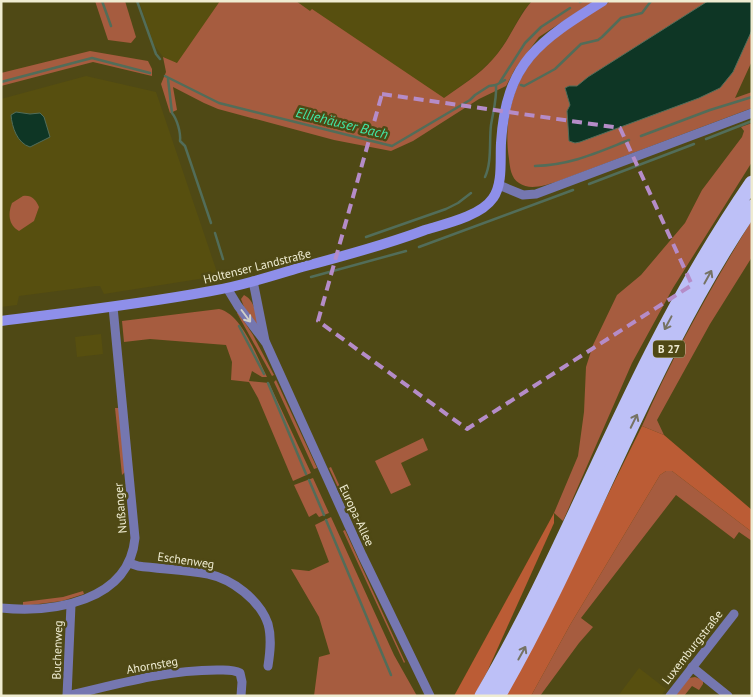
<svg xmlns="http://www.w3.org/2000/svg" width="753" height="697" font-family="'PT Sans',sans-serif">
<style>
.built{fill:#574f0f}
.green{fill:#a65c3f}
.forest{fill:#bb5c35}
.water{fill:#0e3625;stroke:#526d59}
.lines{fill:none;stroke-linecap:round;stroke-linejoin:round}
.stream{stroke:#526d59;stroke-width:2.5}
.street{stroke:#7577b0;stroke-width:9}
.secondary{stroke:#8e8fea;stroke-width:10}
.highway{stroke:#bdc0f7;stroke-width:15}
.oneway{stroke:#767364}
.oneway2{stroke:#d0cfca}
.marked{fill:none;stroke:#b58cc8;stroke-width:4;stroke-dasharray:10 6;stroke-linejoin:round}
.labels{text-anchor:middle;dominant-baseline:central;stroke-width:5;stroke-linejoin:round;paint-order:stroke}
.shield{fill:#4f4915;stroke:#bfbb99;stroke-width:1}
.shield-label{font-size:11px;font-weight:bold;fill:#efecd2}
.street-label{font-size:12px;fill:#efecd2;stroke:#4f4915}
.water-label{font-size:14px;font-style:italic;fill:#41e7a5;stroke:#4f4915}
</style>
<rect width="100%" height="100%" fill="#4f4915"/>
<g class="built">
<path d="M139,1H532L523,11L506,41L494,58L477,74L444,98L210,78L163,57L154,45Z"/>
<path d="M86,76L156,92L218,275L199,279L104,294L100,286H96L19,296L17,305L1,307V99Z"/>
<path d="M101,334L103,354L77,357L75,337Z"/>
<path d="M639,668L666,689L661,696H618Z"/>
</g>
<g class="green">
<path d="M95,1H125L136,37L131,43L108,40Z"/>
<path d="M220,1H296L310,11L312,9L444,98C461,86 479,75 493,59C509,42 516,19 532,1H594L539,37L515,69L506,86L479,99L413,141L391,151L334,140L218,109L204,103L173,87L177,110L170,113L161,84L166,72L163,57L177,63Z"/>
<path d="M611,1H752V61L735,98L752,92V108L556,182C545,185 530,191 519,183C511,178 510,168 509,159C504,128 510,91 530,64C551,37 582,19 611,1Z"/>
<path d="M90,51L148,61L152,69V76L93,62L1,86V73Z"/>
<path d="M752,123V162L673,288L632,363L563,521L554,513L578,456L584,412L586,367L593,345L617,295L641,275L685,223L702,190L742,137L744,131L741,127Z"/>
<path d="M23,196C32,195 35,199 39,207L34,221L19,231C8,225 8,213 12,203Z"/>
<path d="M752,220V257L710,324L657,420L664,435L642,426C673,355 711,287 752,220Z"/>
<path d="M244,295C256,301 257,319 260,331L244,307L241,299Z"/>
<path d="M219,309C242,314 257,357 267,377H262L252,371L249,381L269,383L311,473L293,481L258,398L249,382L231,380L232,362L226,345L150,339L124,342L122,321Z"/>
<path d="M238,312L253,335L274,375L272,376L237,313Z"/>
<path d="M276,380L317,468L314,469L274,382Z"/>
<path d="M115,408H119L125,472L122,475Z"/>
<path d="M423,438L428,450L401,463L411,485L391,494L375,461Z"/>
<path d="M331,467L367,546L364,543L329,468Z"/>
<path d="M666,471H672L752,532V541L739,532L734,539L676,495L581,618L593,627L579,643L540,696H531L570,625L660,475Z"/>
<path d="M313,478L329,513L319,517L316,513L309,517L294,485Z"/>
<path d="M331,517L394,655L417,696H314L319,657L330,654L319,617L291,569L309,571L329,562L315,525Z"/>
<path d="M345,530L405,662L404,663L343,531Z"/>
<path d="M83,591L84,594L62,601L23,606V602L63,597Z"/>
<path d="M695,677L703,680V684L699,690L692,686L684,696H675L689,678Z"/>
</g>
<g class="forest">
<path d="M642,426L664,435L752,510V532L672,471H666L660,475L570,625L531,696H504L556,599Z"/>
<path d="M554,513V523L487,672L474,696H454Z"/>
</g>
<g class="water">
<path d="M708,1H752V30L733,72L720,88L699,98L580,142L575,143L569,141L567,111L570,105L565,88L569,86H577L588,77Z"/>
<path d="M16,112L30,114L40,113L44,117L50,137L30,147C17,143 12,127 11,115Z"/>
</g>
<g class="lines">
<g class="stream">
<path d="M102,1L111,26"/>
<path d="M137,1L156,54L160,59"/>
<path d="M580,2L582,1"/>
<path d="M165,76L219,103L392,146L470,100L475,95L489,86L496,85L505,80"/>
<path d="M168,79L172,113C177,119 181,133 180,141L185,146L211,223"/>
<path d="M1,82L92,58L150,73"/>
<path d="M500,82L525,43L541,27L570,8"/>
<path d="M521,85L524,86L555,69L581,44L598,40L602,37L621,18L642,13L651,1"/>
<path d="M641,136L710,110L752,97"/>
<path d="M706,139L752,121"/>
<path d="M535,166C571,165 596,153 629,140"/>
<path d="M485,177C492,162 489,142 491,125C493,112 497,99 496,85"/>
<path d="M589,184L694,144"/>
<path d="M215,233L223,259"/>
<path d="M366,237L446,209L458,203L471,193"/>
<path d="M419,247L573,190"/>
<path d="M311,277L406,251"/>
<path d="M239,326L264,374"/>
<path d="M268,383L306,474"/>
<path d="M309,480L324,515"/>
<path d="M326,520L391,675"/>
</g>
<g class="street">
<path d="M499,185L523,195L536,194L752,113"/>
<path d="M253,281L265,341"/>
<path d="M227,288L238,306L266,343L362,555L430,696"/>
<path d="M129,563L138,566C161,569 185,570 208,574C232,579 260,600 268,624C272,638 270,653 268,666"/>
<path d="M1,608C53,613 129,602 135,538L113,307"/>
<path d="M692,667L728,696"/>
<path d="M67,696C117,684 166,670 217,670C225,670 233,669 240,673L242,682L241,696"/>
<path d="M67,696L71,605"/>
<path d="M670,696L734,614"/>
</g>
<path class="secondary" d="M1,321C71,312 142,304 211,291C242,286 272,276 302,267C344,256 385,245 425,230C445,224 481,216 493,198C503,184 500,160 501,143C506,62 539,41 603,1"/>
<g class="highway">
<path d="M482,696C547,585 594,467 652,353C682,294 715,237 752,183"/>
<path d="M498,696C590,537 648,360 752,207"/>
</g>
</g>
<defs><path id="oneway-shaft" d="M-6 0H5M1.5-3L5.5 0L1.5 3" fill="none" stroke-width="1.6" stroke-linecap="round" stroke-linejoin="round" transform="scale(1.25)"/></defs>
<g class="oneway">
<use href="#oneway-shaft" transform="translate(708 277) rotate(-61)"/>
<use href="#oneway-shaft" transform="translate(668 323) rotate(118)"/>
<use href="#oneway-shaft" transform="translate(634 421) rotate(-64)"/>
<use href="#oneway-shaft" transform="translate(522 653) rotate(-61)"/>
</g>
<use class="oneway2" href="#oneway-shaft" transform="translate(246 316) rotate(53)"/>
<path class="marked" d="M382,94L620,128L692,285L467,429L318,321Z"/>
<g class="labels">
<rect class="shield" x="653" y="340.5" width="32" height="17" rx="4"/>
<g class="shield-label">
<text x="669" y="349">B 27</text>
</g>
<g class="street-label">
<text transform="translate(257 266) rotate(-14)">Holtenser Landstraße</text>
<text transform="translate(120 508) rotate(-95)">Nußanger</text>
<text transform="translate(357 515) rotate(65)">Europa-Allee</text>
<text transform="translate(186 560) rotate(8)">Eschenweg</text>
<text transform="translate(692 647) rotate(-52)">Luxemburgstraße</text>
<text transform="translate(57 650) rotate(-88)">Buchenweg</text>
<text transform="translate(152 665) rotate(-10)">Ahornsteg</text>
</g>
<g class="water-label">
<text transform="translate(342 123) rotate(14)">Elliehäuser Bach</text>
</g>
</g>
<rect width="753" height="697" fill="none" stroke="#efecd2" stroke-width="5"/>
</svg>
